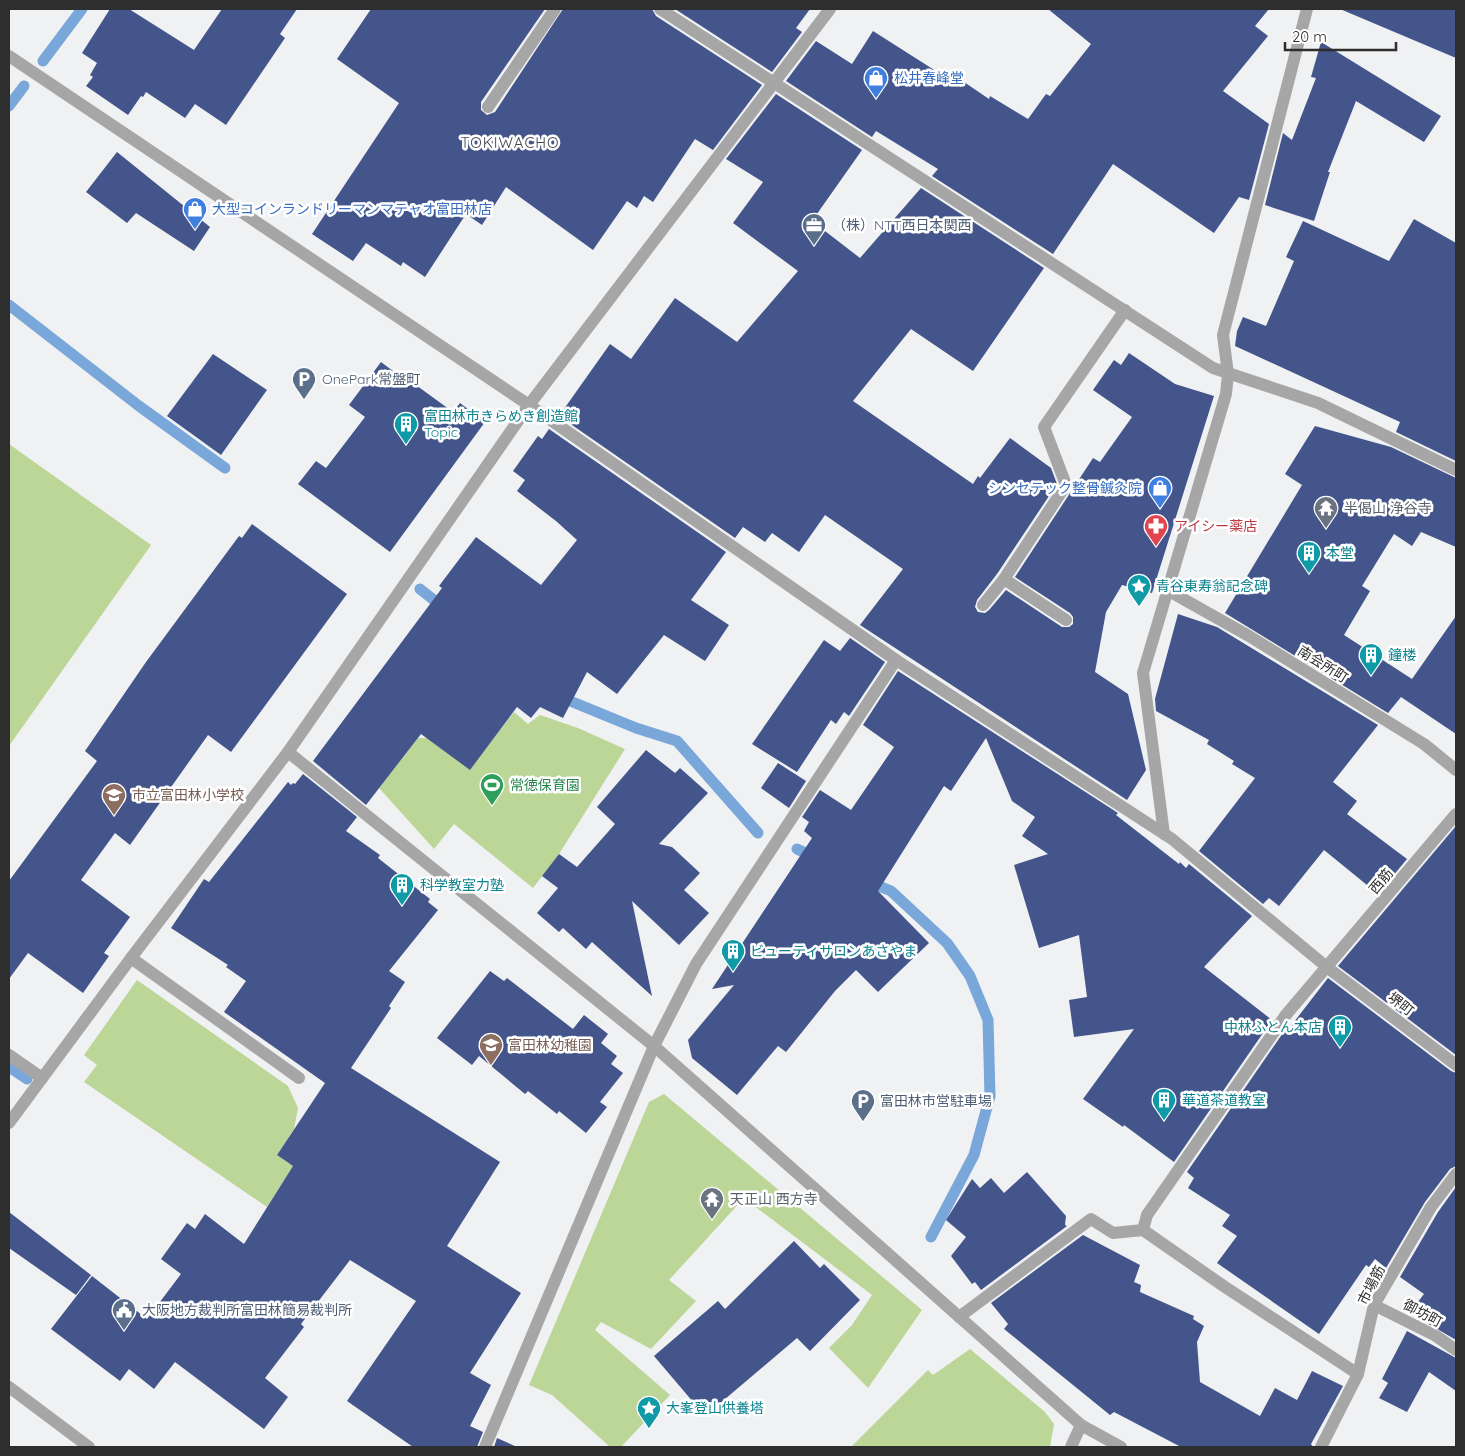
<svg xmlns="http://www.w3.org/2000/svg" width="1465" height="1456" font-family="Quicksand,'Noto Sans JP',sans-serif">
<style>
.green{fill:#bcd697}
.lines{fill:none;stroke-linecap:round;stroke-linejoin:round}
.stream{stroke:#79a7d9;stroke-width:11}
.building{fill:#43558a}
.minor{stroke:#a7a6a6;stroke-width:12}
.labels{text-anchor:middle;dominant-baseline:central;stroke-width:5;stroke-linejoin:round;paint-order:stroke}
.shop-label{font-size:14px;fill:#366cbe;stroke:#fff;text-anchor:start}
.service-label{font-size:14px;fill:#4e5e75;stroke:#fff;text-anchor:start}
.culture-label{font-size:14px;fill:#0d838f;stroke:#fff;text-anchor:start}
.worship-label{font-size:14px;fill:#5b616d;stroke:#fff;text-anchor:start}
.health-label{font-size:14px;fill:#be3a42;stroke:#fff;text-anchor:start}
.street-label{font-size:14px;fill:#2e2e2f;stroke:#fff}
.leisure-label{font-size:14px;fill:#27864d;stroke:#fff;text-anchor:start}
.education-label{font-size:14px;fill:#785e54;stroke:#fff;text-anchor:start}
.neighbourhood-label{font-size:15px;letter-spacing:1px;fill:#49494b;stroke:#fff}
</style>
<rect width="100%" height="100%" fill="#f0f1f3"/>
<g class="green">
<path d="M9,444L151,545L9,746Z"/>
<path d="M514,712L528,724L540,715L578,728L625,749L559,854L533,888L454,824L434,849L379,788L418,738H427L470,769Z"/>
<path d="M137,980L288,1086L298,1108L294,1129L277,1155L293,1166L267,1207L84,1082L97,1065L84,1055Z"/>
<path d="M664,1094L922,1310L868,1388L829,1348L852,1325L872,1295L744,1198L669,1280L696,1301L651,1349L601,1322L595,1330L670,1395L621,1447H610L552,1395L529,1385L649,1102Z"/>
<path d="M970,1349L1045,1412L1054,1424L1050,1447H851L928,1370L933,1375Z"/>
</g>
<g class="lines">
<g class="stream">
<path d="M43,61L82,9"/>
<path d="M9,106L24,86"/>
<path d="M9,305L139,406L225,468"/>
<path d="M420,589L444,608"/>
<path d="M558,696L636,728L677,741L758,833"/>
<path d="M797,849L816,858"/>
<path d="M867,881L891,891L947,943L970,976L988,1020L990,1096L974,1155L931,1237"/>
<path d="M9,1067L27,1079"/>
</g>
</g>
<g class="building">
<path d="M110,9H129L194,50L222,9H297L280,34L285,38L226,125L195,104L185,118L146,92L143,97L141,96L128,115L86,86L93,77L90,75L97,63L82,53Z"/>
<path d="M371,9H545L481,102V110L487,115L495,112L563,9H652L656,16L762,85L713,150L695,139L653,202L644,196L637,208L627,201L593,250L506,187L482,225L466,214L425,277L403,262L401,266L366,243L353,261L312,234L399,103L337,59Z"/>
<path d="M675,9H810L796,28L802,32L772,72Z"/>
<path d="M1048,9H1269L1255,26L1268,36L1223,91L1269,124L1249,200L1239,197L1214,233L1113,164L1053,254L932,176L938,169L876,131L872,137L786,81L816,41L852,64L873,31L961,87L964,82L989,99L990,96L1028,119L1046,94L1050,96L1091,44Z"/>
<path d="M1340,9H1456V58Z"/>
<path d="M1321,42L1441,116L1424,142L1356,101L1328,172H1330L1314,221L1265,205L1283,133L1292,140L1316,78L1311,77Z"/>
<path d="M776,94L862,150L812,221L860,258L921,188L1044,268L973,371L911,329L853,401L973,484L978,476L980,478L1010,438L1051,468L1057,484L997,574L977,600L975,607L978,612L985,613L989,610L1006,590L1062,627H1069L1073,624V617L1070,613L1015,577L1093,458L1100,462L1132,417L1093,390L1114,360L1121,365L1129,353L1175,384L1214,396L1152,593L1122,585L1106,612L1095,672L1128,694L1146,770L1127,800L860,625L903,569L825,515L799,552L772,533L765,542L743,527L735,538L559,416L610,344L631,359L675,298L737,342L798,271L733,223L763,182L726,159Z"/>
<path d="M117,152L210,227L194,251L136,213L127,223L86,192Z"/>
<path d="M1414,219L1456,243V461L1396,432L1400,422L1235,346L1237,331L1243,317L1266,326L1294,261L1286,257L1303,221L1389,261Z"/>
<path d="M213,354L267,390L221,455L167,416Z"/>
<path d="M381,362L397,374L398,372L453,412L460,403L485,422L390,552L298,484L316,461L326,468L365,417L349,405Z"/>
<path d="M1315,426L1391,447L1456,478V547L1421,532L1412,546L1394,534L1362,586L1370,591L1344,635L1412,679L1456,616V734L1401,697L1388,713L1225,613L1302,485L1285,474Z"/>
<path d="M549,429L726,552L691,600L729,625L705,661L664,635L617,694L587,672L563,718L540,707L531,718L517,707L470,770L421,734L366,805L313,761L442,588L439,586L476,537L541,585L577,540L556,521L517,491L525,480L513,471L538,436L542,439Z"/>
<path d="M252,524L347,594L231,752L208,735L130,845L115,833L81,880L130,917L104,953L109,956L83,993L28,953L9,979V881L97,761L85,751L146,662L239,536L242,538Z"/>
<path d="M1178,614L1217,627L1378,725L1333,782L1357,801L1347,814L1407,859L1378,894L1324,850L1279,906L1269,898L1263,904L1199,851L1255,778L1232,764L1234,761L1207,744L1209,740L1156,711L1155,699Z"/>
<path d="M850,638L885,662L849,716L844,712L836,724L831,720L797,772L752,744L824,640L840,651Z"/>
<path d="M898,671L1118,813L1116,815L1179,864L1180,862L1186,868L1189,864L1252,916L1204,967L1272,1020L1174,1162L1124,1125L1123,1127L1083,1099L1134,1029L1074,1037L1069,1000L1087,997L1079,935L1039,948L1014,865L1048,854L1022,836L1035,817L1012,801L986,738L951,791L944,786L878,891L929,943L878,992L856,970L835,991L786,1052L778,1046L737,1095L692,1058L688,1040L734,985L712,989L812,838L804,831L809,822L802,817L820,790L851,810L894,747L863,725Z"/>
<path d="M646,750L675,773L680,768L708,793L659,844L672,847L700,873L684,890L709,913L679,945L632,901L652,996L592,942L586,949L563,928L559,932L537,913L558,888L542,876L559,854L577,867L615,824L597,807Z"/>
<path d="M778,763L806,781L789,808L761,788Z"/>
<path d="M303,774L357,817L346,831L380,855L378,858L430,899L428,902L438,910L389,971L405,982L389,1006L391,1008L351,1068L500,1162L447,1246L521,1293L470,1373L491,1385L470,1426L483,1432L477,1447H413L347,1401L416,1301L350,1260L301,1324L304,1327L265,1378L288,1397L264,1429L175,1362L154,1389L129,1369L120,1381L51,1329L92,1276L147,1319L181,1274L161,1259L187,1223L195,1229L205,1214L244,1244L293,1166L277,1155L325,1083L224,1012L246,981L226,967L228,965L171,928L204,879L209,882L288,782L291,785L293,783L295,784Z"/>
<path d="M1456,826V1055L1338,966Z"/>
<path d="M490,971L504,981L507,978L573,1029L584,1015L608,1034L601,1043L617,1056L611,1064L623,1073L600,1102L607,1107L586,1133L559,1111L557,1114L528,1091L525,1094L479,1056L472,1065L437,1038Z"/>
<path d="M1328,978L1451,1071L1456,1073V1166L1450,1169L1425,1202L1386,1268L1375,1259L1369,1267L1366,1265L1319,1334L1217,1263L1237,1236L1222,1226L1230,1215L1188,1188L1194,1178L1187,1172L1285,1030L1287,1031Z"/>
<path d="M1027,1172L1066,1216L1065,1225L1067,1226L981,1290L975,1282L972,1284L951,1256L966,1237L946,1220L972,1179L980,1188L991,1178L1004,1193Z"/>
<path d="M1456,1187V1340L1415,1316L1418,1310L1414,1307L1424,1294L1400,1277L1438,1212Z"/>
<path d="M9,1212L91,1275L76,1295L9,1248Z"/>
<path d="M1083,1235L1140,1265L1134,1282L1141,1285L1140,1292L1194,1316L1193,1319L1204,1326L1197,1342L1200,1382L1260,1416L1275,1388L1297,1400L1312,1371L1343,1386L1311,1444L1313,1447H1181L1114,1412L1110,1415L1004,1329L1008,1324L991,1303Z"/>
<path d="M794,1241L820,1268L824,1264L860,1300L810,1351L797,1338L705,1416L654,1356L718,1301L725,1309Z"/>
<path d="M1407,1331L1456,1358V1391L1429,1372L1407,1412L1379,1398L1388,1383L1382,1379Z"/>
<path d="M497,1438L517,1447H494Z"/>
</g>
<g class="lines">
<g class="minor">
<path d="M660,9L1213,368L1318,403L1456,470"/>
<path d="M9,56L529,405L896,660L1172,839L1328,968L1456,1065"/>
<path d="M488,107L555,9"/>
<path d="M1169,591L1249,636L1424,744L1456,770"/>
<path d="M983,605L1004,579"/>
<path d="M1066,620L1004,579L1066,485L1044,427L1125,310"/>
<path d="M288,752L654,1046L1081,1425L1121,1447"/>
<path d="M1164,834L1143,673L1226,394L1228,374L1223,335L1307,9"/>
<path d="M131,958L299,1078"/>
<path d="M9,1055L42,1078"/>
<path d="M9,1123L131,958L288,752L529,405L830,9"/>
<path d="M1143,1230L1147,1215L1285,1016L1456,814"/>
<path d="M1374,1305L1436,1336L1456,1350"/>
<path d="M959,1317L1091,1219L1113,1233L1143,1230L1225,1287L1358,1374"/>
<path d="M9,1387L89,1447"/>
<path d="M485,1447L654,1046L696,964L896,660"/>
<path d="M1071,1447L1081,1425"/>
<path d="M1321,1447L1358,1374L1374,1305L1431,1207L1456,1174"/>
</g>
</g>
<defs>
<g id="shop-pin" transform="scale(1.25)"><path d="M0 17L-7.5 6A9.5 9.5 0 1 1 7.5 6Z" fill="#3f7fe0" stroke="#fff"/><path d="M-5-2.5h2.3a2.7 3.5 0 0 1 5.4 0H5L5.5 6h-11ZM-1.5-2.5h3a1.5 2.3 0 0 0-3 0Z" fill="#fff"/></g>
<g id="office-pin" transform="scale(1.25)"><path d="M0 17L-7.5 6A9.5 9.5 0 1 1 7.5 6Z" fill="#5c6f8a" stroke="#fff"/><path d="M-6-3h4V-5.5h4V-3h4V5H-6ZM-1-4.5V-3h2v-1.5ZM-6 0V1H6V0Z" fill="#fff"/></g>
<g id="parking-pin" transform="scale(1.25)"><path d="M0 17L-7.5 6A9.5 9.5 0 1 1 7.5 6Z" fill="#5c6f8a" stroke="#fff"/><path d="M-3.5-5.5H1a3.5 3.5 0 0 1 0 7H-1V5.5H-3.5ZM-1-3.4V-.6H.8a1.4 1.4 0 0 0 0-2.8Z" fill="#fff"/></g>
<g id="building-pin" transform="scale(1.25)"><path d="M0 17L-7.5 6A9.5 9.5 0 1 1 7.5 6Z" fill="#0f9aa8" stroke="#fff"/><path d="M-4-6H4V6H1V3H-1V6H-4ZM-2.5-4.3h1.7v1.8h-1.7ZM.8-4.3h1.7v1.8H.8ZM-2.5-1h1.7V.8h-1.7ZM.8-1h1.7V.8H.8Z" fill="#fff"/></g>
<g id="temple-pin" transform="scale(1.25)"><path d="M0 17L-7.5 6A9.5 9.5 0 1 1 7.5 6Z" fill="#6b7280" stroke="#fff"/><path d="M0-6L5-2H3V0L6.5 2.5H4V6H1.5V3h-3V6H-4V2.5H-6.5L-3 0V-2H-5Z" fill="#fff"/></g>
<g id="pharmacy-pin" transform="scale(1.25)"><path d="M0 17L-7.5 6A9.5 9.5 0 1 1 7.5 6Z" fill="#e0444e" stroke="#fff"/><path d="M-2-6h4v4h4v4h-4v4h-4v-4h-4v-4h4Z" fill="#fff"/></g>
<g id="sight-pin" transform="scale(1.25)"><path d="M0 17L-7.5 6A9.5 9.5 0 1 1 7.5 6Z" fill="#0f9aa8" stroke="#fff"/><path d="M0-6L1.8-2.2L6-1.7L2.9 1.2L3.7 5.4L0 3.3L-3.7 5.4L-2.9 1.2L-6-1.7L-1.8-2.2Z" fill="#fff"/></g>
<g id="stadium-pin" transform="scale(1.25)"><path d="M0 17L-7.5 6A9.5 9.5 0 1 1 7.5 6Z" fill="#2e9e5b" stroke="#fff"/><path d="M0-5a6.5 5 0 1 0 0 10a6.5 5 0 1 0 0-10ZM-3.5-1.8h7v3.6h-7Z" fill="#fff"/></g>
<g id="school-pin" transform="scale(1.25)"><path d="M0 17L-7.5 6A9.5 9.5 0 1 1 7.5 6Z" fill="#8d6e63" stroke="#fff"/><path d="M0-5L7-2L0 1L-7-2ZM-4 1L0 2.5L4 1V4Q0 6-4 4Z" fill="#fff"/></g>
<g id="civic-pin" transform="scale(1.25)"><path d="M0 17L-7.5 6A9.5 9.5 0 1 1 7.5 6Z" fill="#5c6f8a" stroke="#fff"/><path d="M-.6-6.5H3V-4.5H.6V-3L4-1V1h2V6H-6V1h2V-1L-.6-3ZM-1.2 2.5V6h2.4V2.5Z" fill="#fff"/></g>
</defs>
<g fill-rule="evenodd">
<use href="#shop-pin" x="876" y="78"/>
<use href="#shop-pin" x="195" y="209"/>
<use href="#office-pin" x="814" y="225"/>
<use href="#parking-pin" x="304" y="379"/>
<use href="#building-pin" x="406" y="424"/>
<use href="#shop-pin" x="1160" y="488"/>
<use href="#temple-pin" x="1326" y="508"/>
<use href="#pharmacy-pin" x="1156" y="526"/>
<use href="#building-pin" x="1309" y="553"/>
<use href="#sight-pin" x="1139" y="586"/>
<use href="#building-pin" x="1371" y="655"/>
<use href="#stadium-pin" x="492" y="785"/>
<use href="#school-pin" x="114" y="795"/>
<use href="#building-pin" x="402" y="885"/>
<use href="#building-pin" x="733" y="951"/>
<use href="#building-pin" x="1340" y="1027"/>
<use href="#school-pin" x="491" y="1045"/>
<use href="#building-pin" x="1164" y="1100"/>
<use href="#parking-pin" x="863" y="1101"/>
<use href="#temple-pin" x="712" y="1199"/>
<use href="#civic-pin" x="124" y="1310"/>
<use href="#sight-pin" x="649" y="1408"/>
</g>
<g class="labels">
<g class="shop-label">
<text x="894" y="78">松井春峰堂</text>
<text x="212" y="209">大型コインランドリーマンマテャオ富田林店</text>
<text x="1142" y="488" text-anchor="end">シンセテック整骨鍼灸院</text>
</g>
<g class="service-label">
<text x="832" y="225">（株）NTT西日本関西</text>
<text x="322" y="379">OnePark常盤町</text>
<text x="880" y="1101">富田林市営駐車場</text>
<text x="142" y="1310">大阪地方裁判所富田林簡易裁判所</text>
</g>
<g class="culture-label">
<text x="424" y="416">富田林市きらめき創造館<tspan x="424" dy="16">Topic</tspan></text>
<text x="1326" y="553">本堂</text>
<text x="1156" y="586">青谷東寿翁記念碑</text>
<text x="1388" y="655">鐘楼</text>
<text x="420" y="885">科学教室力塾</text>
<text x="750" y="951">ビューティサロンあさやま</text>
<text x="1322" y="1027" text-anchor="end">中林ふとん本店</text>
<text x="1182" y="1100">華道茶道教室</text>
<text x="666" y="1408">大峯登山供養塔</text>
</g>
<g class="worship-label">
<text x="1344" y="508">半偈山 浄谷寺</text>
<text x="730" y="1199">天正山 西方寺</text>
</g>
<g class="health-label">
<text x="1174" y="526">アイシー薬店</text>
</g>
<g class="street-label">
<text transform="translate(1323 664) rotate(32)">南会所町</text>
<text transform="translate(1381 881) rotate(-50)">西筋</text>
<text transform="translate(1401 1004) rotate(37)">堺町</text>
<text transform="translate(1371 1285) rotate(-63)">市場筋</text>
<text transform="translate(1423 1313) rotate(28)">御坊町</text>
</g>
<g class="leisure-label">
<text x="510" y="785">常徳保育園</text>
</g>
<g class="education-label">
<text x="132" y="795">市立富田林小学校</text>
<text x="508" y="1045">富田林幼稚園</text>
</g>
<g class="neighbourhood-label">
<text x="510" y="142">TOKIWACHO</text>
</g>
</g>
<rect width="1465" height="1456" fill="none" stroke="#2e2e2f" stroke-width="20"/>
<path d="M1285 42v8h111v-8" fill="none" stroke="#2e2e2f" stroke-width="2.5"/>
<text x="1292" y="42" font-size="15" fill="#2e2e2f" stroke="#ffffff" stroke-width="4" paint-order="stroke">20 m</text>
</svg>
